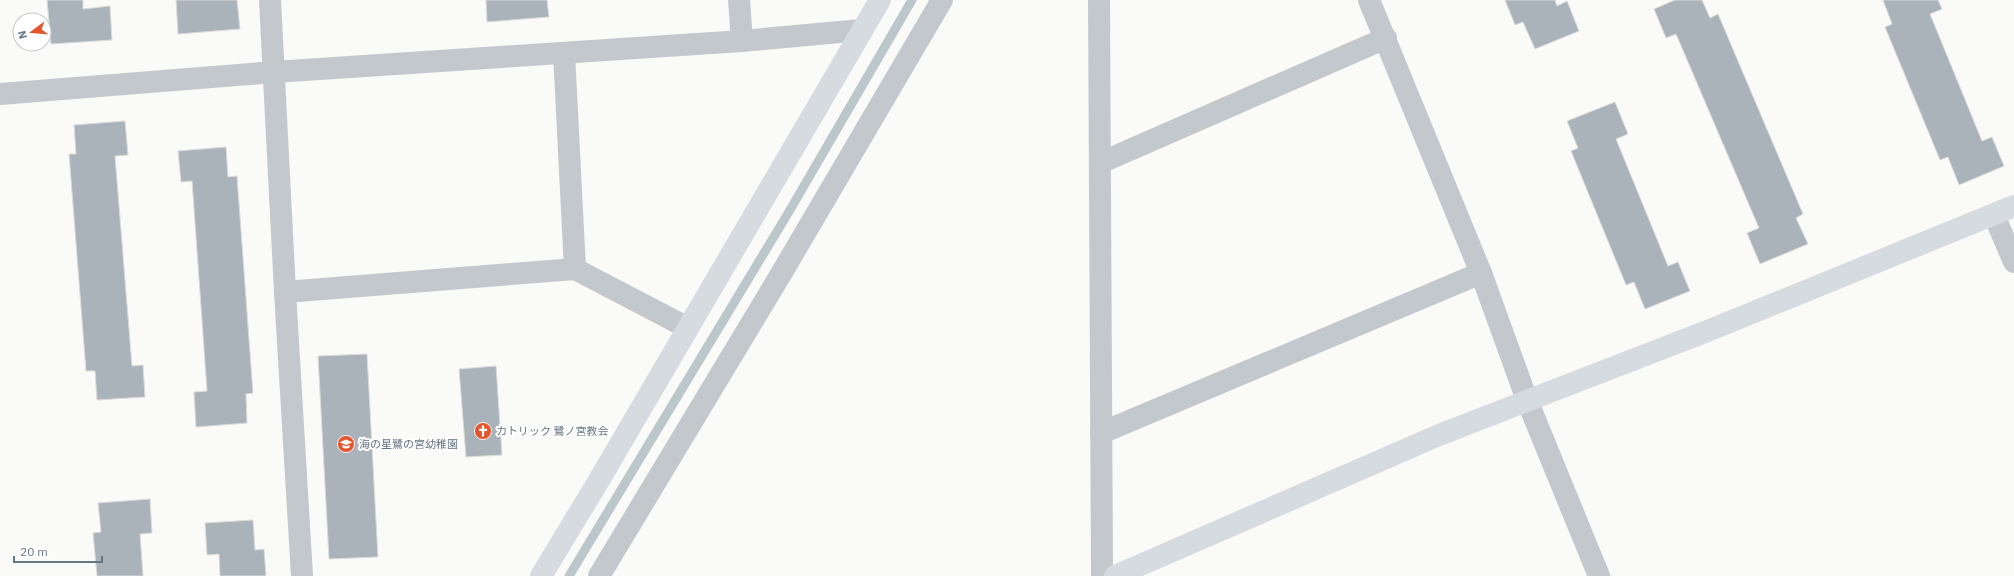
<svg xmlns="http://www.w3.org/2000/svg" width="2014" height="576" font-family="'IBM Plex Sans','Noto Sans JP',sans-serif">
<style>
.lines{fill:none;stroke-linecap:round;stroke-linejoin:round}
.stream{stroke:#bbc7cb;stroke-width:9}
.building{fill:#aab3b9;stroke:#dcdcda}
.street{stroke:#c3c8cc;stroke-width:22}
.secondary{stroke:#d6dbdf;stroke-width:22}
.labels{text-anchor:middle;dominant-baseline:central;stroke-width:4;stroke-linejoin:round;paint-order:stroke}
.poi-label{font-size:11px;fill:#657683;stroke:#fff;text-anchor:start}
</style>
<rect width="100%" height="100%" fill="#fafaf8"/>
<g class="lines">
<path class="stream" d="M569,576L790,210L912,0"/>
</g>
<g class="building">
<path d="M47,0H83V9L110,6L112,40L51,44Z"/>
<path d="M176,0H237L240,29L178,34Z"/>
<path d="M486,0H547L549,17L487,22Z"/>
<path d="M1505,0H1555L1557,6L1567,1L1579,31L1535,49L1523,22L1515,25Z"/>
<path d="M1675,0H1702L1710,18L1718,14L1803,214L1796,218L1808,244L1760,264L1747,233L1759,228L1676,34L1666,38L1654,9Z"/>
<path d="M1883,0H1938L1942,9L1930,14L1982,141L1992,137L2004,166L1959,185L1948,157L1940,160L1885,27L1892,24Z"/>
<path d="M1615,102L1628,134L1616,139L1668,266L1678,262L1690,291L1645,309L1634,282L1626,285L1571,151L1578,148L1567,121Z"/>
<path d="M125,121L128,155L115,156L132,366L143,365L145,397L97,400L95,371H86L69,154H76L74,125Z"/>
<path d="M226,147L228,177L237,176L253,393L246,394L247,423L196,427L194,392L207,391L192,181L181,182L178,151Z"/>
<path d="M367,354L378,557L329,559L318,356Z"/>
<path d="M496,366L502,455L466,457L459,369Z"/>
<path d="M150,499L152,533L140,534L143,576H97L93,533L101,532L98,503Z"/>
<path d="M253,520L255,550L264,549L266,576H220L219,554L207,555L205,523Z"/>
</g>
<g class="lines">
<g class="street">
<path d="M270,0L285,292L302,576"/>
<path d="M739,0L742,41"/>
<path d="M1099,0L1102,576"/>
<path d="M1369,0L1481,273L1527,400L1599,576"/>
<path d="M564,53L575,269"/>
<path d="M0,94L274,72L742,41L861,30"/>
<path d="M1100,163L1386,38"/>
<path d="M1994,215L2014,262"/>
<path d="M285,292L575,269L688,328"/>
<path d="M1101,433L1481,273"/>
<path d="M599,576L781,274L942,0"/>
</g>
<g class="secondary">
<path d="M541,576L598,482L880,0"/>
<path d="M1115,576L1439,435L1710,330L2014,206"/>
</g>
</g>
<defs>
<g id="church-disc" transform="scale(0.9)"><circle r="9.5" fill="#e4572e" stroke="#fff"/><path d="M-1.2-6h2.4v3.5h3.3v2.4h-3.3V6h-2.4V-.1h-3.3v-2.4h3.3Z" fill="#fff"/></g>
<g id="school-disc" transform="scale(0.9)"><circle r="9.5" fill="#e4572e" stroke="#fff"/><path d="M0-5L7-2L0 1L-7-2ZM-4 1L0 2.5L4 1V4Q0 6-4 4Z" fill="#fff"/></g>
</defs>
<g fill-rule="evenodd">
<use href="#church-disc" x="483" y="431"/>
<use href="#school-disc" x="346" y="444"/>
</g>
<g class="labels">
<g class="poi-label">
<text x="496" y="431">カトリック 鷺ノ宮教会</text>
<text x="359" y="444">海の星鷺の宮幼稚園</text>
</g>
</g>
<g transform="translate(32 32) rotate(254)"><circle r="19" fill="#ffffff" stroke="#c1c8cd"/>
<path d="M0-3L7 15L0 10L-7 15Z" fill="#e4572e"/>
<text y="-6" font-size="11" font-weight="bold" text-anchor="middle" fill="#657683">N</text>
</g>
<path d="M14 556v6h88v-6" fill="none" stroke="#657683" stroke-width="2"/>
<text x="20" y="556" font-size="12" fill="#657683" stroke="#ffffff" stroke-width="3" paint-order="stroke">20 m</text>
</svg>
